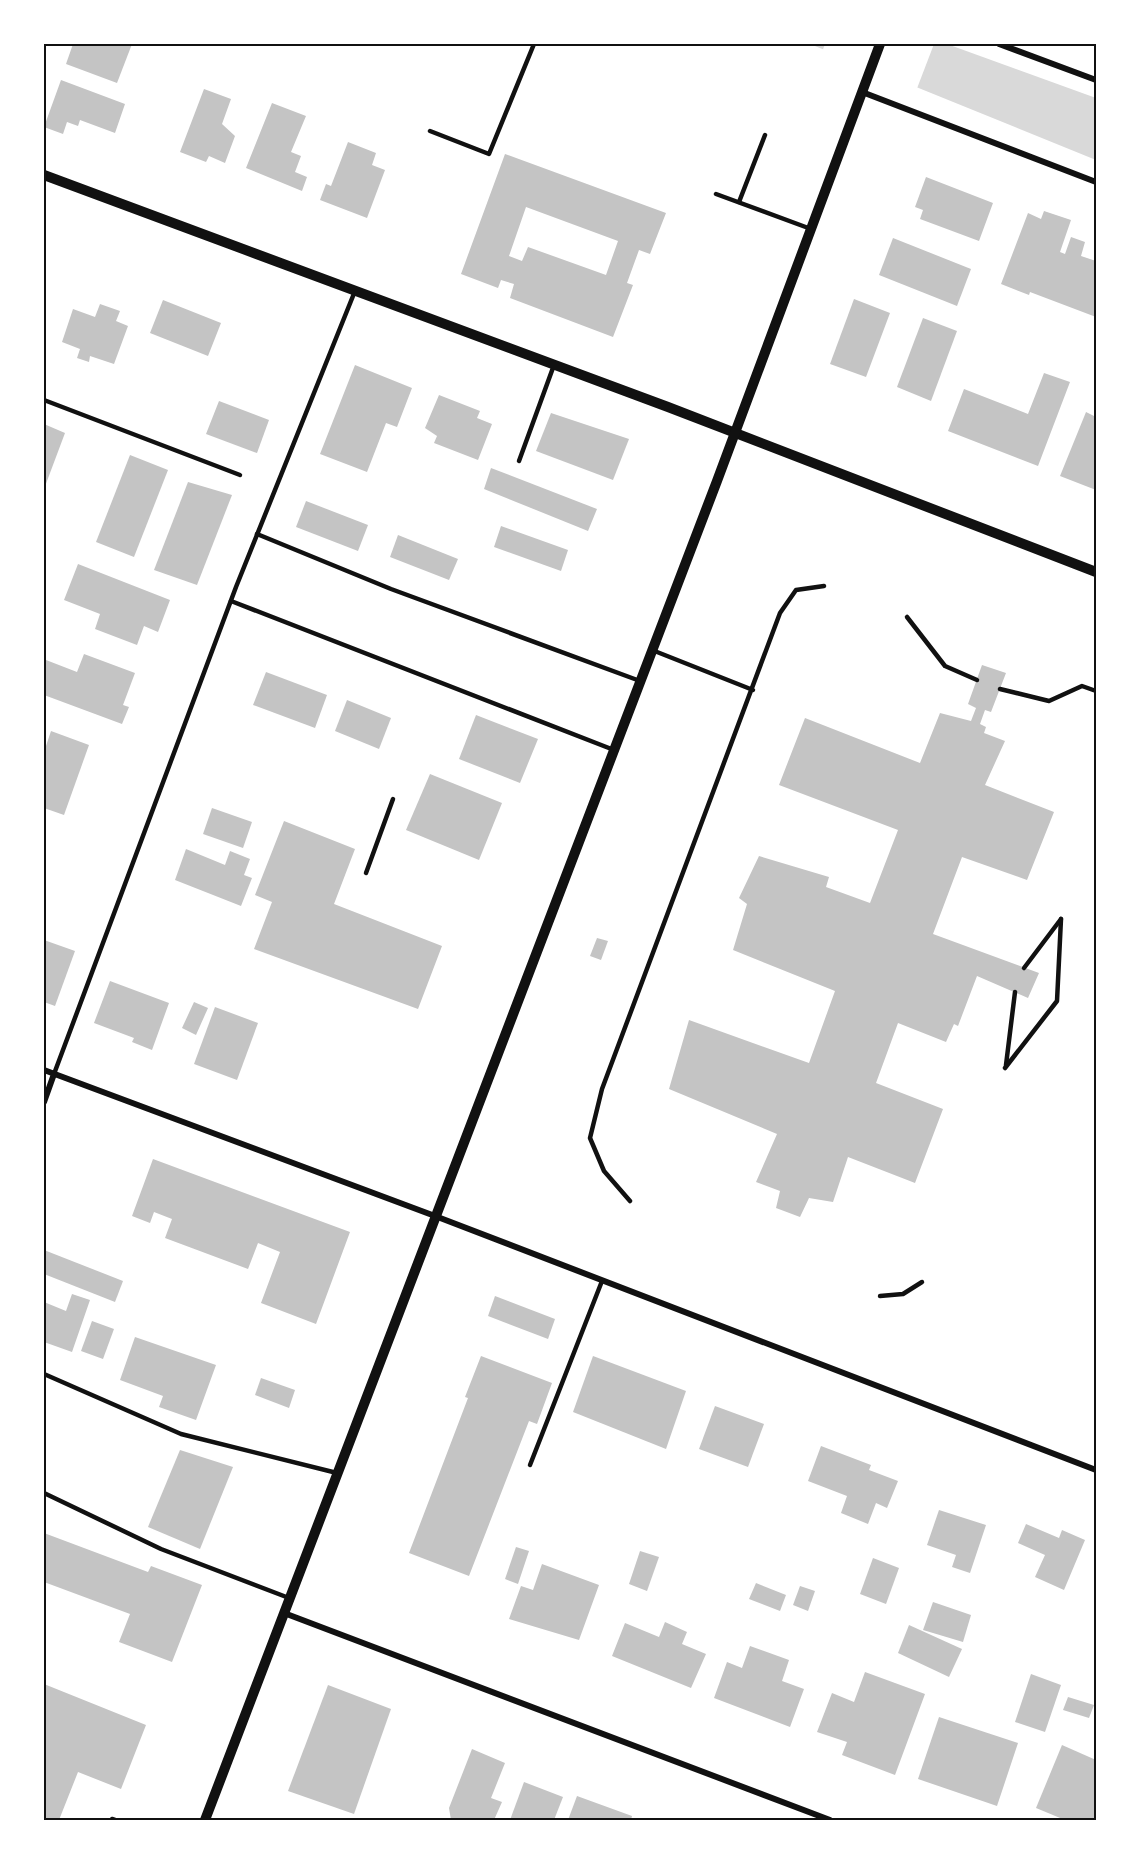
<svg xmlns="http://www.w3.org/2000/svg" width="1140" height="1864" font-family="Signika,sans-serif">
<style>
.water{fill:#d9d9d9}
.pier{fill:#fff}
.building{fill:#c4c4c4;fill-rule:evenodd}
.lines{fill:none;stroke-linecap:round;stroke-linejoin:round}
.service{stroke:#111;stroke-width:4.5}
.minor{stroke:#111;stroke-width:6}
.tertiary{stroke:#111;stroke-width:10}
.neatline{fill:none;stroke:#111;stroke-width:2}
</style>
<rect width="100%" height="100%" fill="#fff"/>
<path class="water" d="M810,44H947L1096,98V160Z"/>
<path class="pier" d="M825,44H934L916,91L822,52Z"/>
<g class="building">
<path d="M73,44H132L117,83L66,64Z"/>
<path d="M61,80L125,104L115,133L80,120L78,126L67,122L63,134L44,127Z"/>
<path d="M204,89L231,99L222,124L235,136L225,163L209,156L206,162L180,152Z"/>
<path d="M272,103L306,116L291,152L301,156L295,172L307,177L302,191L246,168Z"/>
<path d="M348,142L376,153L372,165L385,170L367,218L320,200L326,184L331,186Z"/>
<path d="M505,154L666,213L650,254L639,250L627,283L633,285L613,337L510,298L514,284L501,280L498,288L461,274ZM526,207L618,241L606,275L528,247L522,261L509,256Z"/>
<path d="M926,177L993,203L979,241L920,219L923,210L915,207Z"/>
<path d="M1044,211L1071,220L1060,252L1065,254L1071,237L1085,242L1081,256L1096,261V317L1030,292L1029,295L1001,284L1028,213L1041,219Z"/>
<path d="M893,238L971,269L957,306L879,275Z"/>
<path d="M854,299L890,313L866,377L830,364Z"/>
<path d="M163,300L221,323L208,356L150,333Z"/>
<path d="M100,304L120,311L116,321L128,326L114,364L90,356L89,362L77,358L80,349L62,342L73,309L95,317Z"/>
<path d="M923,318L957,331L931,401L897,387Z"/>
<path d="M355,365L412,388L397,427L386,423L367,472L320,454Z"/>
<path d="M1044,373L1070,382L1038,466L948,431L964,389L1028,414Z"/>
<path d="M439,395L480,411L477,418L492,424L478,460L434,443L437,436L425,428Z"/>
<path d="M219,401L269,420L257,453L206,434Z"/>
<path d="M1086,412L1096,417V490L1060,476Z"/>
<path d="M551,413L629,439L613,480L536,451Z"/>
<path d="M44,424L65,433L44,489Z"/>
<path d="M130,455L168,470L134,557L96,542Z"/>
<path d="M491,468L597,509L588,531L484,489Z"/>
<path d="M188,482L232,495L197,585L154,570Z"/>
<path d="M306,501L368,525L358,551L296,527Z"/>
<path d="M501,526L568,550L561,571L494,547Z"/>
<path d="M398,535L458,559L449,580L390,557Z"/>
<path d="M78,564L170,600L158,632L144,626L137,645L95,629L100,614L64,600Z"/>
<path d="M84,654L135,673L123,705L129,707L122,724L44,695L46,660L77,672Z"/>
<path d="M982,665L1006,673L991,712L985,710L980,724L986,727L984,733L1005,741L985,785L1054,812L1027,880L962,857L933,934L1039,973L1028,998L977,976L958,1026L954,1024L946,1042L898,1023L876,1083L943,1109L915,1183L848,1157L833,1202L809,1198L800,1217L776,1208L780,1191L756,1182L777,1134L669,1089L689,1020L809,1063L835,991L733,950L747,904L739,898L759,856L829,877L826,887L870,903L898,830L779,785L805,718L920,763L940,713L971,721L976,708L968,704Z"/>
<path d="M266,672L327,695L315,728L253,705Z"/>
<path d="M347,700L391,718L379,749L335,731Z"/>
<path d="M476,715L538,739L520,783L459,759Z"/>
<path d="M51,731L89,745L64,815L44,808V752Z"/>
<path d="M430,774L502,803L479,860L406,830Z"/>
<path d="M212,808L252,822L243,848L203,834Z"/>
<path d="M284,821L355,849L334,904L442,946L418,1009L254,949L272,902L255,895Z"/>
<path d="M186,849L225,865L230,851L250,859L244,875L252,878L241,906L175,880Z"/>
<path d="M597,938L608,941L601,960L590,956Z"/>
<path d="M44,940L75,951L55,1006L44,1002Z"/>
<path d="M110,981L169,1003L152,1050L132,1042L134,1038L94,1023Z"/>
<path d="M194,1002L208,1008L196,1035L182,1028Z"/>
<path d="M215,1007L258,1023L237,1080L194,1064Z"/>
<path d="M153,1159L350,1232L316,1324L261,1303L280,1252L258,1243L248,1269L165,1238L172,1219L154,1212L150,1223L132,1216Z"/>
<path d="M44,1250L123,1281L115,1302L44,1274Z"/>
<path d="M72,1294L90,1300L72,1352L44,1342V1302L66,1311Z"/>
<path d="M495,1296L555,1319L548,1339L488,1316Z"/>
<path d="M92,1321L114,1329L103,1359L81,1351Z"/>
<path d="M135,1337L216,1365L196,1420L159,1407L163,1396L120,1380Z"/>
<path d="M481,1356L552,1383L537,1424L529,1421L469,1576L409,1553L468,1398L465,1397Z"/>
<path d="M593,1356L686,1391L666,1449L573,1412Z"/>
<path d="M261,1378L295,1390L289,1408L255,1395Z"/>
<path d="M715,1406L764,1424L748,1467L699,1449Z"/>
<path d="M821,1446L871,1465L869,1470L898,1481L887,1508L876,1503L868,1524L841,1513L847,1496L808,1481Z"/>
<path d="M180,1450L233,1467L200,1549L148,1527Z"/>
<path d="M939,1510L986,1525L970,1573L952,1567L956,1555L927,1545Z"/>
<path d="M1026,1524L1059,1538L1062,1530L1085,1540L1064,1590L1035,1577L1045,1555L1018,1543Z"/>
<path d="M44,1533L148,1572L151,1566L202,1585L172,1662L119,1642L130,1614L44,1582Z"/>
<path d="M516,1547L529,1551L518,1584L505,1579Z"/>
<path d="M640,1551L659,1557L647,1591L629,1584Z"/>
<path d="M873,1558L899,1568L886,1604L860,1594Z"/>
<path d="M542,1564L599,1585L579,1640L509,1619L521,1586L533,1590Z"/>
<path d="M756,1583L786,1595L780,1611L749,1599Z"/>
<path d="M800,1586L815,1591L808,1611L793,1605Z"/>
<path d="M933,1602L971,1615L963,1642L923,1630Z"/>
<path d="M665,1622L687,1632L682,1644L706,1654L691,1688L612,1656L625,1623L659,1637Z"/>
<path d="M909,1625L962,1649L949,1677L898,1653Z"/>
<path d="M750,1646L789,1660L782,1681L804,1689L790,1727L714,1698L727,1662L742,1668Z"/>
<path d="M865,1672L925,1694L895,1775L842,1755L847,1742L817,1732L832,1693L854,1702Z"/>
<path d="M1031,1674L1061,1685L1045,1732L1015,1722Z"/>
<path d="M44,1684L146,1725L121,1789L78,1772L59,1820H44Z"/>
<path d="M328,1685L391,1709L354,1814L288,1791Z"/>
<path d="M1068,1697L1094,1705L1089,1718L1063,1710Z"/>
<path d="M939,1717L1018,1743L997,1806L918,1779Z"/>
<path d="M1062,1745L1096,1760V1820H1065L1036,1808Z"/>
<path d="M472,1749L505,1763L491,1798L502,1802L494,1820H451L449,1808Z"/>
<path d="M524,1782L563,1797L554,1820H510Z"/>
<path d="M577,1796L632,1816L631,1820H568Z"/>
</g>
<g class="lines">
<g class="service">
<path d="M430,131L489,154L534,44"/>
<path d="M716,194L811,229"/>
<path d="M739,202L765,135"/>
<path d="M44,400L240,475"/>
<path d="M519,461L554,365"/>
<path d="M257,534L391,589L640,681"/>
<path d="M231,601L614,750"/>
<path d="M907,617L945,666L977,680"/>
<path d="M652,650L753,690"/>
<path d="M1000,689L1049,701L1082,686L1096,691"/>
<path d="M366,873L393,799"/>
<path d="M1024,968L1061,919"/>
<path d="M1006,1065L1015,992"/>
<path d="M1005,1068L1057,1001L1061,919"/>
<path d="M54,1074L236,587L355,291"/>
<path d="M630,1201L604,1171L590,1138L602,1089L780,613L796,590L824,586"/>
<path d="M880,1296L903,1294L922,1282"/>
<path d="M44,1374L181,1434L337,1473"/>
<path d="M530,1465L602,1281"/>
<path d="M44,1493L161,1549L289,1598"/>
<path d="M112,1819L115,1820"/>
</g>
<g class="minor">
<path d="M999,44L1096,80"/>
<path d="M862,92L1096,182"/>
<path d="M44,1070L435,1216L1096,1470"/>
<path d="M44,1102L54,1074"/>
<path d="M284,1613L830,1820"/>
</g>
<g class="tertiary">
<path d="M44,175L668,407L1096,572"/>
<path d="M205,1820L717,481L880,44"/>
</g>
</g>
<rect width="1140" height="1864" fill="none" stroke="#ffffff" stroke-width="90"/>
<rect x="45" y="45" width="1050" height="1774" class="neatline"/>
</svg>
